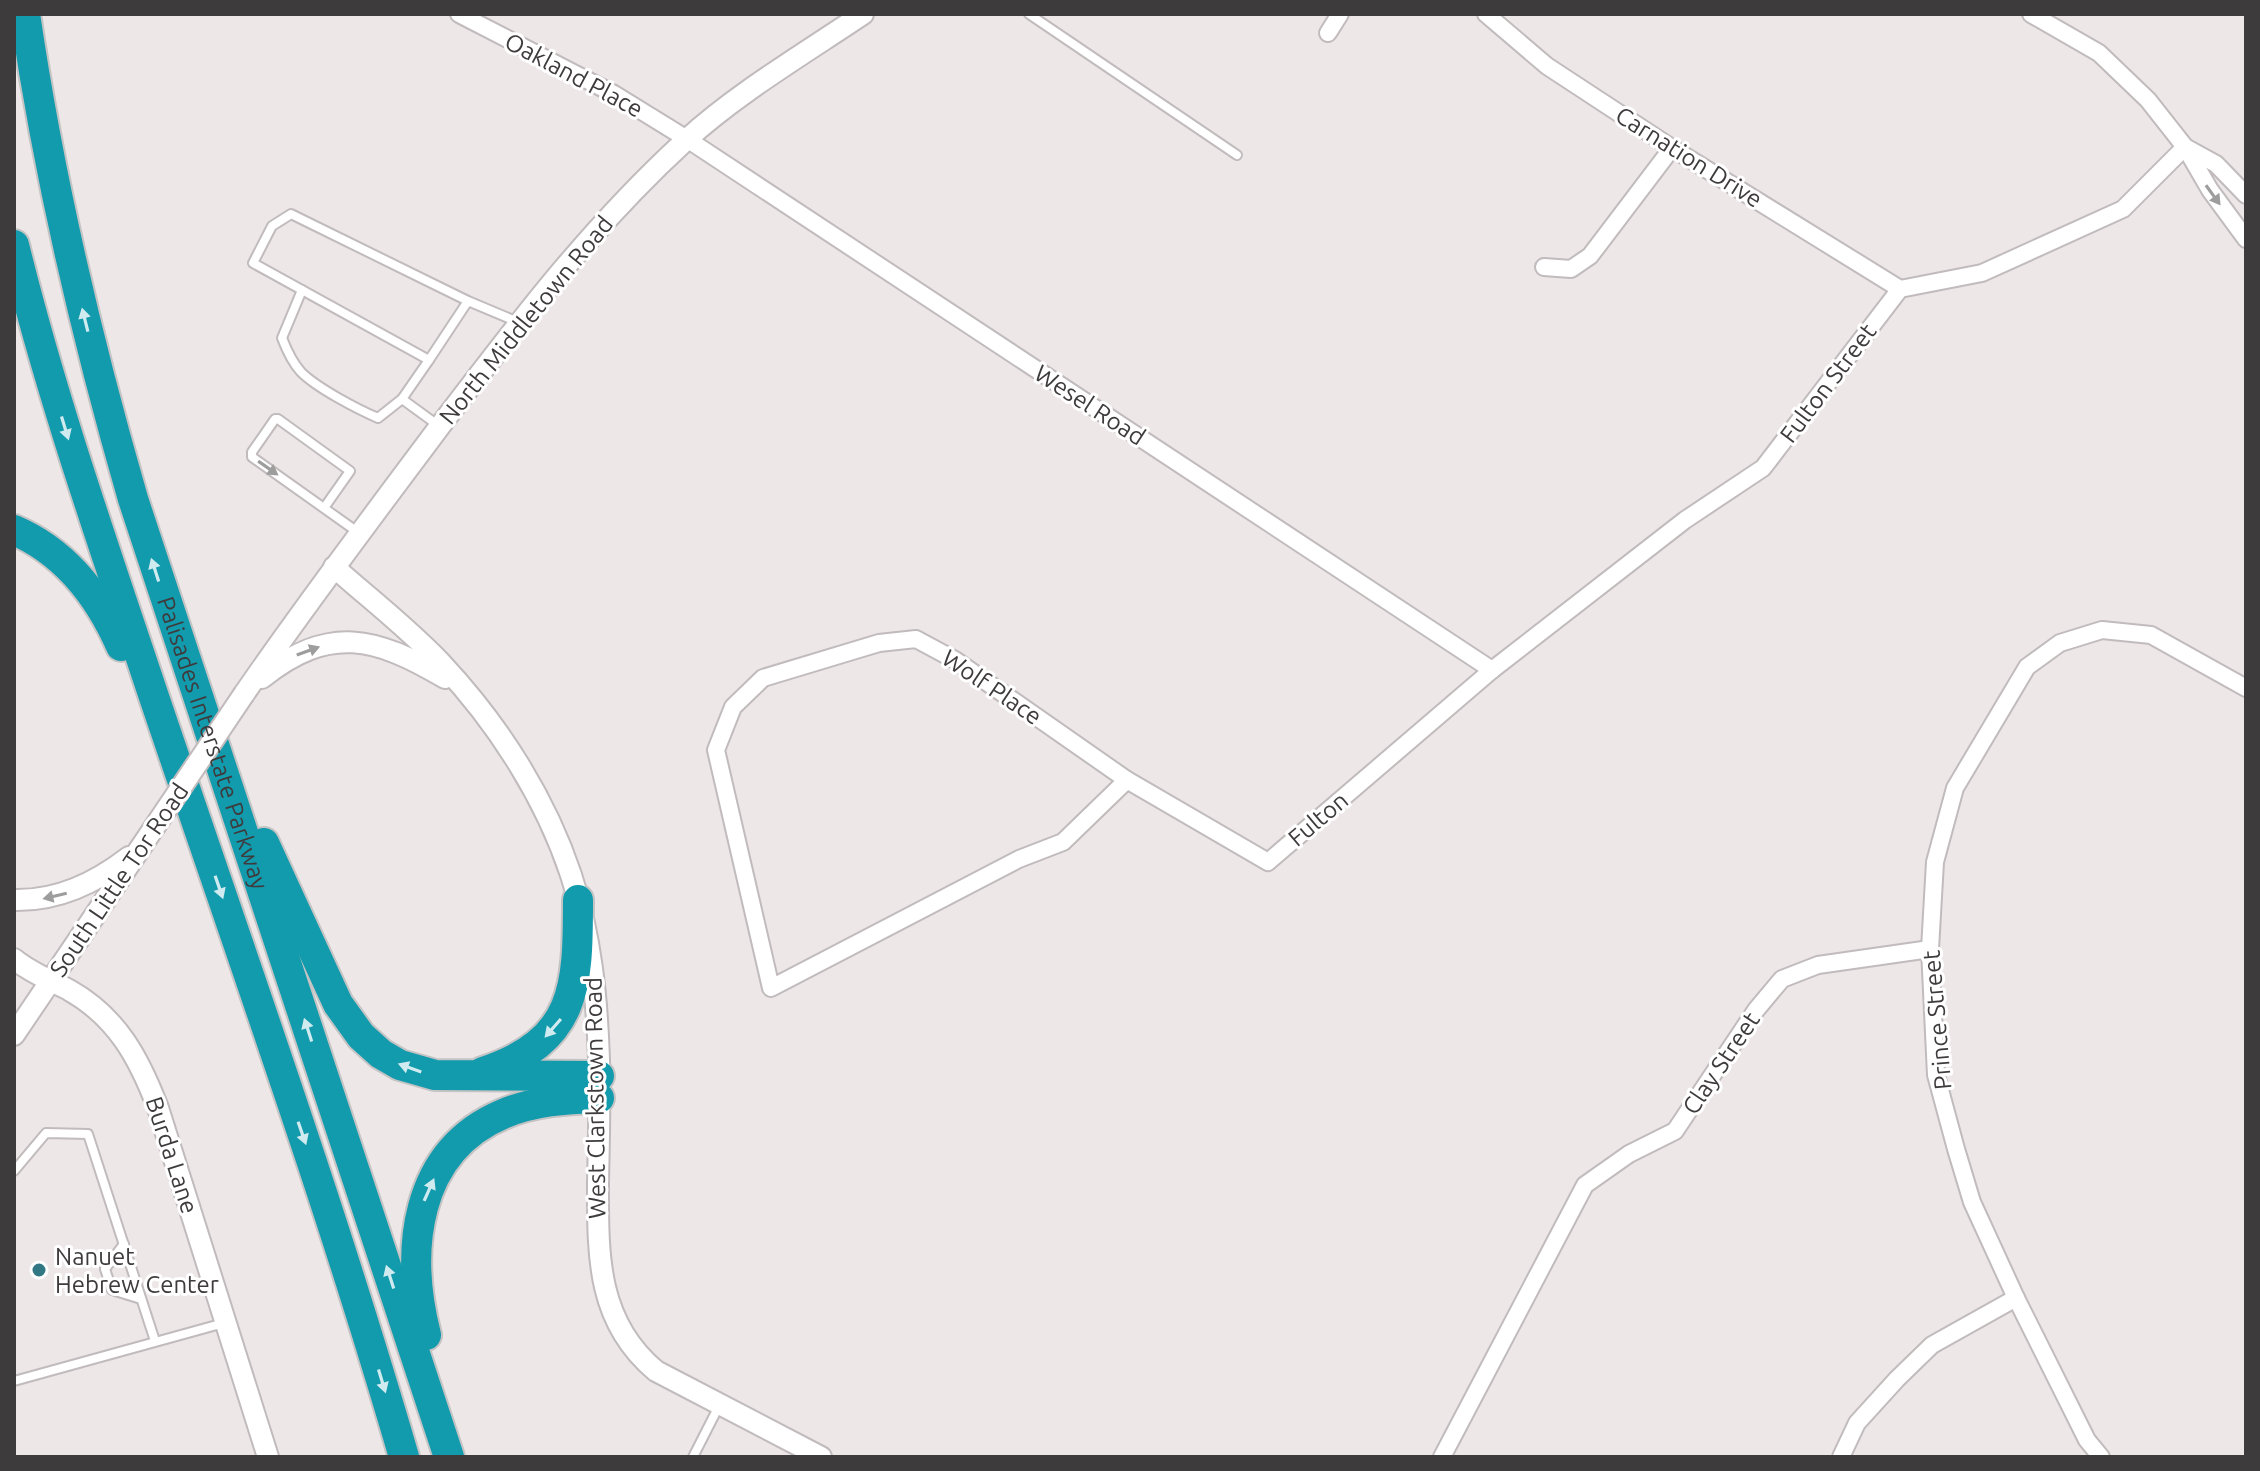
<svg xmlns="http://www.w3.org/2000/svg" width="2260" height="1471" font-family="Ubuntu,sans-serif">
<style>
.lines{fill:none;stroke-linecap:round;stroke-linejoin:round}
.service-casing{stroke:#c1bbbd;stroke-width:12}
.minor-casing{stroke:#c1bbbd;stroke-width:20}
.tertiary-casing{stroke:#c1bbbd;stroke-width:24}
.motorway-casing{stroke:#c5c4c4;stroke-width:34}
.service{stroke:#fff;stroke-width:8}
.minor{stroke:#fff;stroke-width:16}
.tertiary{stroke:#fff;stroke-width:20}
.motorway{stroke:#129aad;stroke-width:30}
.tertiary-bridge-casing{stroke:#c1bbbd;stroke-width:24;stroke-linecap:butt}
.tertiary-bridge{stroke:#fff;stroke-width:20}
.oneway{fill:#9e9d9e}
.oneway2{fill:#d0ebef}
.poi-dot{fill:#327884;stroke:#fff;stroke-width:3}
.labels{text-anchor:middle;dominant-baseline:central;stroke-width:6;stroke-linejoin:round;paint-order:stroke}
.street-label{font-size:24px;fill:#3e3b3c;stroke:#fff}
.poi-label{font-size:24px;fill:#3e3b3c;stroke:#fff;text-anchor:start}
</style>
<rect width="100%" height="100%" fill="#ede7e8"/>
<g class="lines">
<g class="service-casing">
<g id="service">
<path d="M1029,14L1237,155"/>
<path d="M302,290L282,338C287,351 292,362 301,372C317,388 357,409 378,418L402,399L429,360"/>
<path d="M468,301L429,360L253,263L272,226L291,214L468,301L518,322"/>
<path d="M402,399L439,426"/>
<path d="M324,508L350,471L278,419H275L252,452V457L359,533"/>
<path d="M14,1171L46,1133L88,1134L155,1341"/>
<path d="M124,1244L105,1269L112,1290L141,1299"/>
<path d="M14,1381L224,1323"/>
<path d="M693,1457L720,1404"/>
</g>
</g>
<g class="minor-casing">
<g id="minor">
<path d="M459,14L614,94L687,139L1492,670"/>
<path d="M1486,14L1547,66L1672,148L1900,289"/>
<path d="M1328,33L1340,14"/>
<path d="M2246,195L2216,164L2185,147L2210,190L2246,239"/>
<path d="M1544,267L1571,269L1590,256L1672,148"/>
<path d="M916,639L955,660L1127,780L1063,842L1019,859L771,988L716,750L733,707L763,678L879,643Z"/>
<path d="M1127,780L1268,862L1492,670L1685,520L1763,468L1900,289L1982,273L2123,209L2185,147L2148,100L2099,53L2031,14"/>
<path d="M1442,1457L1585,1185L1629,1154L1675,1131L1756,1010L1782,979L1818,965L1930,949"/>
<path d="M1841,1457L1857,1423L1897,1379L1932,1345L2016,1298"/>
<path d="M2101,1457L2087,1440L2016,1298L1972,1202L1956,1149L1936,1075L1930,949L1935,862L1955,788L2027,667L2060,643L2102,630L2151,635L2246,688"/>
</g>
</g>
<g class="tertiary-casing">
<g id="tertiary">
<path d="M334,567C370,599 409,629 442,664C498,724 545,797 571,875C591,935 597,998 599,1060C600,1101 599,1141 598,1182C598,1254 596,1321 656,1371L821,1457"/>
<path d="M262,678C329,624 376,637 445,678"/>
<path d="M244,694C306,604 372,517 437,430C516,326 589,229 685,141C736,94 805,53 863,14"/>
<path d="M14,900C58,901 95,883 129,857"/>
<path d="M14,959C31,973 50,980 69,990C117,1017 139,1058 158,1108L268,1457"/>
<path d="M14,1035L139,850"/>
</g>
</g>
<g class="motorway-casing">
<g id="motorway">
<path id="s1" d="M25,14C49,178 87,340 133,499L449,1457"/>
<path d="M14,245C51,396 103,544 152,691C238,946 329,1199 404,1457"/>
<path d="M14,530C65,552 99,596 121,646"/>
<path d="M264,843L338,1004L361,1036L381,1054L400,1065L435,1075L599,1076"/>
<path d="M483,1072C577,1041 578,987 578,900"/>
<path d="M426,1335C405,1252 413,1152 503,1114C533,1101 566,1099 599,1098"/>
</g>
</g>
<use href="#service" class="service"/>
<use href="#minor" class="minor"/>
<use href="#tertiary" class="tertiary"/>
<use href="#motorway" class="motorway"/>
<g class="tertiary-bridge-casing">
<path id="tertiary-bridge" d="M139,850L244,694"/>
</g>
<use href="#tertiary-bridge" class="tertiary-bridge"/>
</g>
<defs><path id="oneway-solid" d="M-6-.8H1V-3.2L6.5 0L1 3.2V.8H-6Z" transform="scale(2)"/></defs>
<g class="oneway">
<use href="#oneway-solid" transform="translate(2213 195) rotate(54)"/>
<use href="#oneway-solid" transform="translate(268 468) rotate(35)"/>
<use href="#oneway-solid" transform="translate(308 651) rotate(-20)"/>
<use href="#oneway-solid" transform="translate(55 896) rotate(167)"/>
</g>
<g class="oneway2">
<use href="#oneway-solid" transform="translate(85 320) rotate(-104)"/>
<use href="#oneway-solid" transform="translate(65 428) rotate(73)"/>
<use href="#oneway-solid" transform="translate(155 570) rotate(-108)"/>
<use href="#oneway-solid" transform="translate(219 887) rotate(71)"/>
<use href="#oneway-solid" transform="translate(553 1028) rotate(131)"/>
<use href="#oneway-solid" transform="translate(308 1030) rotate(-108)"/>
<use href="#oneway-solid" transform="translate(410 1068) rotate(-160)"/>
<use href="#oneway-solid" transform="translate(302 1133) rotate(71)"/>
<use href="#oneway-solid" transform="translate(429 1190) rotate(-66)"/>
<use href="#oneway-solid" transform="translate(390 1277) rotate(-108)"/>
<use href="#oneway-solid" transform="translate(382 1381) rotate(73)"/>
</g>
<circle class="poi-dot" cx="39" cy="1270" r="8"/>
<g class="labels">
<g class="street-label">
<text transform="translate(574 75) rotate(28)">Oakland Place</text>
<text transform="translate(1689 157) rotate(32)">Carnation Drive</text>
<text transform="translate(526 320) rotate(-51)">North Middletown Road</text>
<text transform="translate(1828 383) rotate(-53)">Fulton Street</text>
<text transform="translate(1090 405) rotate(33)">Wesel Road</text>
<text transform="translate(992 687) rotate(34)">Wolf Place</text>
<text stroke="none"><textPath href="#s1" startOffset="754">Palisades Interstate Parkway</textPath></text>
<text transform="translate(1318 819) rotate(-40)">Fulton</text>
<text transform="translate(119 880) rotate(-56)">South Little Tor Road</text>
<text transform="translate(1937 1020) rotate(-95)">Prince Street</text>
<text transform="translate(1721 1063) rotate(-56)">Clay Street</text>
<text transform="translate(595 1098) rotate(-91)">West Clarkstown Road</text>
<text transform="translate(172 1155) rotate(72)">Burda Lane</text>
</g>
<g class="poi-label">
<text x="55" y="1256">Nanuet<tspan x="55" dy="28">Hebrew Center</tspan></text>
</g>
</g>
<rect width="2260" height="1471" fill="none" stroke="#3e3b3c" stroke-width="32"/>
</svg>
